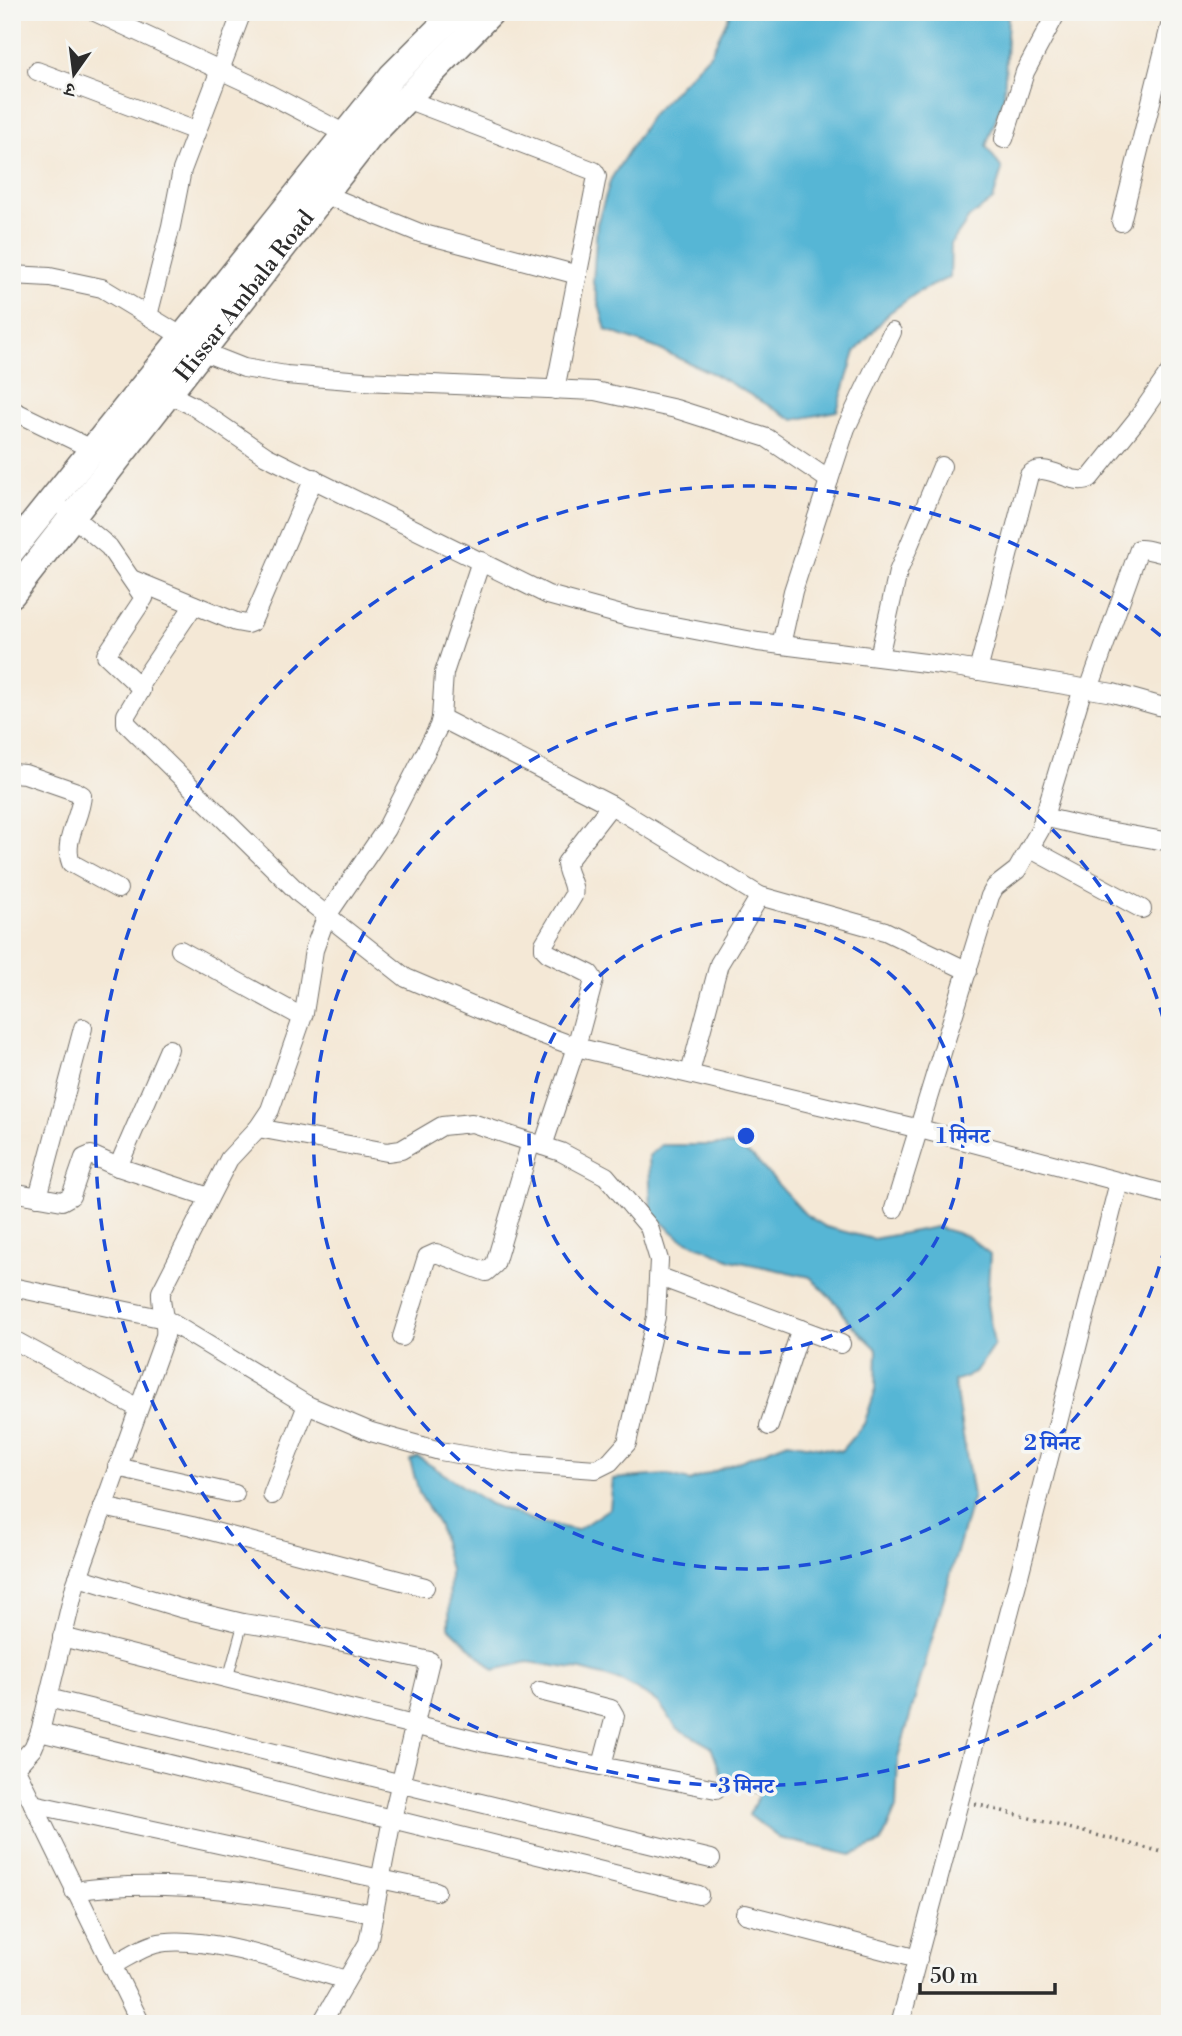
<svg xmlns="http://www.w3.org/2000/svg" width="1182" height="2036" font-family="'Libre Bodoni','Noto Serif Devanagari',serif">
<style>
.water{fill:#57b6d5;stroke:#417080;stroke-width:2}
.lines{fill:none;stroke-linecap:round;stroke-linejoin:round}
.service-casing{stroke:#716d67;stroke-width:11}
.minor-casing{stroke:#716d67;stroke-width:20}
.primary-casing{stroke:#716d67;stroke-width:29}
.path{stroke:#716d67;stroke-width:3.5;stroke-dasharray:2 5;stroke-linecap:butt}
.service{stroke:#fff;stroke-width:9}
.minor{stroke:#fff;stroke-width:18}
.primary{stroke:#fff;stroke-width:26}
.ring{fill:none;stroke:#1d4ed8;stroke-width:3.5;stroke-dasharray:12 9}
.labels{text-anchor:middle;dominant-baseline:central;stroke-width:7;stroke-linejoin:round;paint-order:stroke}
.street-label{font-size:23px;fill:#2b2b2b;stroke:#f6f6f2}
.centre{fill:#1d4ed8;stroke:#f6f6f2;stroke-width:3.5}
.ring-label{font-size:21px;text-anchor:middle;font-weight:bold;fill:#1d4ed8;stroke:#f6f6f2;stroke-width:7;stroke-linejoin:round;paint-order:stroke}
</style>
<rect width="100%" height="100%" fill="#f6f6f2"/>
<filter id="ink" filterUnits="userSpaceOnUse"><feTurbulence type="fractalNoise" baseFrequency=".0143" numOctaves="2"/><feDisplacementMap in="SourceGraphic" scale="14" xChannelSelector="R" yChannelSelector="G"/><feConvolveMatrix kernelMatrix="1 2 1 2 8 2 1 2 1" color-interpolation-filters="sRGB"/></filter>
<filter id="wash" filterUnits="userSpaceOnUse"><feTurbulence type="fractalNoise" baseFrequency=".00686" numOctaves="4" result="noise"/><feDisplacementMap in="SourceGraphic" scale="28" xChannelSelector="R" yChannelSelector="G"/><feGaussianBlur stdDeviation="1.57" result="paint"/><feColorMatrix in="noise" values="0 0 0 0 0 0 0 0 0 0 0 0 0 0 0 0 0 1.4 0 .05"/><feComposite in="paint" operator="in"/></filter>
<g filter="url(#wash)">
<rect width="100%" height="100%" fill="#f4e8d6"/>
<g class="water">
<path d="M731,12H1005L1008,16L1004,96L986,146L1002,169L993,200L969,218L951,244L950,277L918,292L889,313L855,352L837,411L794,420L714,374L656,348L606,330L593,283L597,224L611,179L652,114L711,53Z"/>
<path d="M661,1145H732L753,1157L805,1214L826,1227L873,1239L936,1227L967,1236L990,1254L987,1304L994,1345L975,1373L954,1381L973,1496L898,1758L896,1808L881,1843L851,1855L779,1838L749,1815L759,1794L724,1782L711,1747L677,1728L658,1702L621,1681L581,1670L528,1662L494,1670L449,1627L450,1570L439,1526L419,1493L410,1460L418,1457L490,1504L538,1522L577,1530L610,1508L613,1479L666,1475L690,1481L788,1442L841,1451L864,1424L876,1389L877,1349L848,1321L838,1305L810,1277L731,1260L680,1238L651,1213L649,1156Z"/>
</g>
</g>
<g filter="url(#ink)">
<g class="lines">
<g class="service-casing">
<path id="service" d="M228,1678L243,1623"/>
</g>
<g class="minor-casing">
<g id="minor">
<path d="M95,12L250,84L353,138"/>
<path d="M37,71L196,131"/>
<path d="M406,99L594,171L597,176L555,390"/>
<path d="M1004,139L1025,72L1057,12"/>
<path d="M324,194L420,233L578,275"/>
<path d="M1121,222L1170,26"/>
<path d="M12,275L50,277L102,288L183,337L201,351L244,368L286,375L363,381L595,391L676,409L767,438L829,480"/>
<path d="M148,316L171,226L182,170L242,12"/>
<path d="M159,389L193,406L266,456L548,595L632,618L758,642L949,666L1083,688L1113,693L1170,709"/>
<path d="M12,410L100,453"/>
<path d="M66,511L109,547L144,598L106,655L139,686L141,690L126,715V723L301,895L406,978L514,1024L576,1047L920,1129L1170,1195"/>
<path d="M134,580L236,622L247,624L252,622L314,478"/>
<path d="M781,645L793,591L846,428L892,332"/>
<path d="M879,657L898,572L942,466"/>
<path d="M978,671L1029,475C1046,459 1071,488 1090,478L1138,418L1170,372"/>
<path d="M139,686L194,605"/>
<path d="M1089,689L1139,549C1150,548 1159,555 1170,554"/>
<path d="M441,718L611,805L760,896L885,931L968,971"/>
<path d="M12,773L25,774L77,792L82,795C81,818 62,840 71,863L118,889"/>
<path d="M1043,817L1091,828L1170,842"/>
<path d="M1031,849L1142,909"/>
<path d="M180,950L302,1017"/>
<path d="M690,1073L719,964L760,896"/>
<path d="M543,1146L576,1047L594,980L590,974L548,953L544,949V944L573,896C576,884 566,875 566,863L611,805"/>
<path d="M118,1167L169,1049"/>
<path d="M12,1192L62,1201L71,1196L84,1158L91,1155L118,1167L209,1197"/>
<path d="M38,1197L83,1028"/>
<path d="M894,1209L990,896L995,887L1017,870L1040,830L1083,688"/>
<path d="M660,1277L841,1344"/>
<path d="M12,1287L165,1319L307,1405L371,1432L440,1451L512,1463L596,1469L610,1462L627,1443L656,1317L659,1260L649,1227L606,1176L561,1152L472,1123L442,1126L401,1150L387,1152L258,1128"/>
<path d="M402,1337L427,1257L436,1253L486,1272L495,1264L531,1142"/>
<path d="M12,1339L138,1408"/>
<path d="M769,1426L801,1329"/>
<path d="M117,1467L235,1494"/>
<path d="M272,1495L307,1405"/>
<path d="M103,1507L192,1526L425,1587"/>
<path d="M78,1577L180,1608L243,1623L293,1631L430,1661L392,1819L368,1943L321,2024"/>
<path d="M62,1637L485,1743L716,1789"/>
<path d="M540,1691L611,1709L615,1716L602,1765"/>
<path d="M48,1698L711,1859"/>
<path d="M40,1732L699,1895"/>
<path d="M12,1761L141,2024"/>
<path d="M16,1767L33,1748L40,1732L75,1586L165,1336C167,1321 160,1307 161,1292L229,1159L258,1128L270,1110L304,1013L314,950L326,917L386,829L439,726L441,718L444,673L481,561"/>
<path d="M33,1804L436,1891"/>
<path d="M74,1891C174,1876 276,1896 374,1914"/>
<path d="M745,1914L918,1959"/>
<path d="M111,1966C125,1959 140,1948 155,1944C200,1932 300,1967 346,1980"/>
<path d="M900,2024L1019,1576L1119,1182"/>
</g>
</g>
<g class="primary-casing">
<g id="primary">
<path d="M12,550L392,76L456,12"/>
<path id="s1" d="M12,594L369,137L491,12"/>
</g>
</g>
<path class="path" d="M975,1804L1170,1854"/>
<use href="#service" class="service"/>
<use href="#minor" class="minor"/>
<use href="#primary" class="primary"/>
</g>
</g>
<g class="ring">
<circle cx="746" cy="1136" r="217"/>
<path d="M1170 1226A433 433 0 1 1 1170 1046"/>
<path d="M1168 1630A650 650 0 1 1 1168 642"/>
</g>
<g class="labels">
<g class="street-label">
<text stroke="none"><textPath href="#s1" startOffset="378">Hissar Ambala Road</textPath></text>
</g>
</g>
<circle cx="746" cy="1136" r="10" class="centre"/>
<g class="ring-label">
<text x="963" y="1143">1 मिनट</text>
<text x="1052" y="1450">2 मिनट</text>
<text x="746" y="1793">3 मिनट</text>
</g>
<rect width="1182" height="2036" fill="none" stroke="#f6f6f2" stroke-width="42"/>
<g transform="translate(74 74) rotate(194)" stroke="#f6f6f2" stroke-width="5" paint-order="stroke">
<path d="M0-5L12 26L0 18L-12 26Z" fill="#2b2b2b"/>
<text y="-10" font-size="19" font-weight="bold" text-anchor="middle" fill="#2b2b2b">उ</text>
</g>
<path d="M920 1983v10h135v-10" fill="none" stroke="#2b2b2b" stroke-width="3.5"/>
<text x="930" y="1983" font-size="21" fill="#2b2b2b" stroke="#f6f6f2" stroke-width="5" paint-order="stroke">50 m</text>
</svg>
